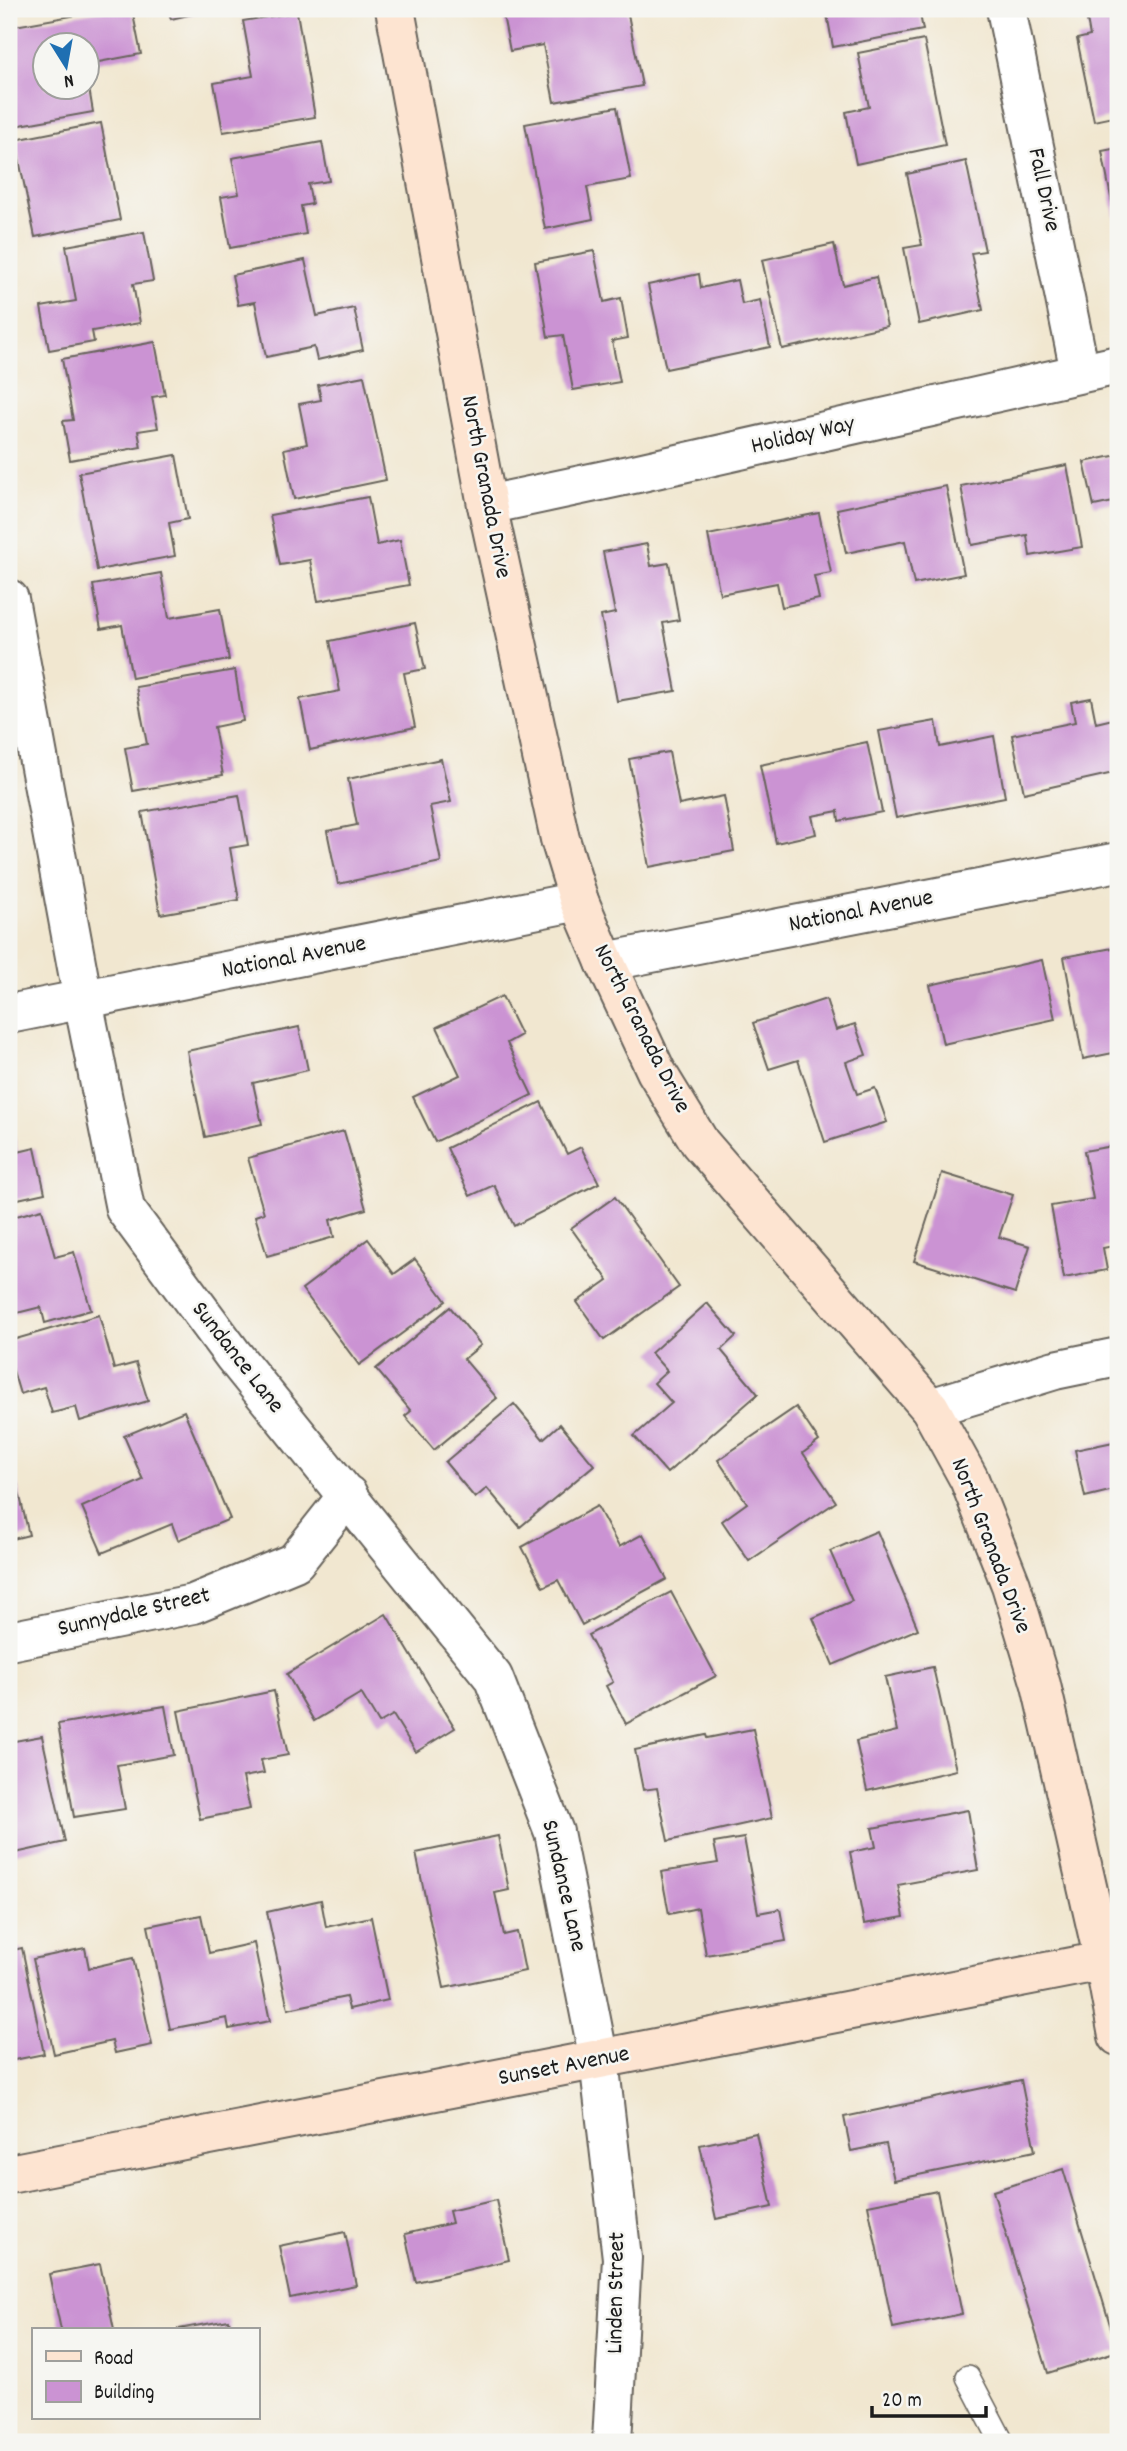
<svg xmlns="http://www.w3.org/2000/svg" width="1127" height="2451" font-family="Dekko,sans-serif">
<style>
.building{fill:#cb93d3}
.lines{fill:none;stroke-linecap:round;stroke-linejoin:round}
.lane-casing{stroke:#67635b;stroke-width:26}
.street-casing{stroke:#67635b;stroke-width:42}
.secondary-casing{stroke:#67635b;stroke-width:42}
.lane{stroke:#fff;stroke-width:23}
.street{stroke:#fff;stroke-width:38}
.secondary{stroke:#fde4d1;stroke-width:38}
.labels{text-anchor:middle;dominant-baseline:central;stroke-width:5;stroke-linejoin:round;paint-order:stroke}
.street-label{font-size:24px;fill:#1c1c1c;stroke:#f6f6f2}
</style>
<rect width="100%" height="100%" fill="#f6f6f2"/>
<filter id="ink" filterUnits="userSpaceOnUse"><feTurbulence type="fractalNoise" baseFrequency=".0143" numOctaves="2"/><feDisplacementMap in="SourceGraphic" scale="14" xChannelSelector="R" yChannelSelector="G"/><feConvolveMatrix kernelMatrix="1 2 1 2 8 2 1 2 1" color-interpolation-filters="sRGB"/></filter>
<filter id="wash" filterUnits="userSpaceOnUse"><feTurbulence type="fractalNoise" baseFrequency=".00686" numOctaves="4" result="noise"/><feDisplacementMap in="SourceGraphic" scale="28" xChannelSelector="R" yChannelSelector="G"/><feGaussianBlur stdDeviation="1.57" result="paint"/><feColorMatrix in="noise" values="0 0 0 0 0 0 0 0 0 0 0 0 0 0 0 0 0 1.4 0 .05"/><feComposite in="paint" operator="in"/></filter>
<g filter="url(#wash)">
<rect width="100%" height="100%" fill="#f1e7d0"/>
<g id="blocks">
<g class="building">
<path d="M111,9H132L141,54L88,64V46H46V88H89L93,112L9,127V87L12,86L9,69V27Z"/>
<path d="M168,9H210V10L171,19Z"/>
<path d="M508,9H627L642,86L554,102L543,45L510,51L502,10Z"/>
<path d="M826,9H919L923,30L833,47Z"/>
<path d="M1085,9H1118V116L1094,121L1077,39L1090,36Z"/>
<path d="M297,12L315,117L223,132L214,83L253,76L243,21Z"/>
<path d="M924,40L945,145L856,164L846,112L869,107L858,53Z"/>
<path d="M617,107L631,179L587,187L593,219L545,229L525,124Z"/>
<path d="M101,123L120,220L35,237L15,140Z"/>
<path d="M322,142L329,181L308,184L312,204L301,206L306,234L230,248L221,197L239,194L232,158Z"/>
<path d="M1118,148V229H1117L1102,151Z"/>
<path d="M966,161L985,251L971,253L983,310L919,324L904,248L922,245L907,174Z"/>
<path d="M144,232L153,281L133,284L140,323L92,331L94,342L49,350L41,307L76,301L66,246Z"/>
<path d="M834,244L843,285L876,277L887,326L782,349L762,260Z"/>
<path d="M594,251L604,302L621,298L628,338L612,341L620,382L573,390L563,335L548,337L535,262Z"/>
<path d="M305,260L317,316L354,308L363,350L317,360L314,347L266,357L255,302L238,305L232,275Z"/>
<path d="M699,274L701,288L737,280L742,304L760,300L770,347L666,369L648,285Z"/>
<path d="M155,342L165,395L152,397L158,428L138,431L141,447L70,460L63,421L73,420L62,359Z"/>
<path d="M364,376L386,480L294,499L284,449L307,444L299,404L321,400L318,385Z"/>
<path d="M176,455L188,519L169,523L175,556L97,570L79,473Z"/>
<path d="M1118,455V501L1094,506L1084,462Z"/>
<path d="M1067,465L1082,547L1030,556L1027,535L972,545L961,486Z"/>
<path d="M946,486L964,574L914,584L905,541L846,553L837,509Z"/>
<path d="M368,497L377,545L400,540L409,585L318,601L310,560L280,565L270,515Z"/>
<path d="M819,513L831,573L814,576L819,599L782,607L777,583L720,594L708,535Z"/>
<path d="M647,544L651,566L669,563L679,620L663,623L676,691L617,701L601,616L615,613L603,552Z"/>
<path d="M161,573L169,618L220,609L229,660L132,678L122,625L101,629L93,585Z"/>
<path d="M415,623L425,669L404,673L415,727L310,750L300,699L340,691L330,641Z"/>
<path d="M235,670L243,721L214,727L223,775L133,791L125,748L147,744L136,687Z"/>
<path d="M1091,698L1096,723L1117,718L1118,772L1024,793L1012,735L1075,722L1071,702Z"/>
<path d="M936,721L940,747L994,736L1005,797L896,818L879,731Z"/>
<path d="M867,742L882,812L839,821L838,811L812,816L816,834L776,843L760,765Z"/>
<path d="M669,752L679,805L724,796L734,851L649,867L629,759Z"/>
<path d="M441,759L451,802L430,806L441,862L338,884L327,831L357,825L348,779Z"/>
<path d="M239,795L248,845L230,848L239,900L160,914L142,812Z"/>
<path d="M1118,947V1052L1083,1059L1064,957Z"/>
<path d="M1042,960L1055,1019L943,1044L930,985Z"/>
<path d="M502,996L521,1035L507,1043L532,1095L435,1142L413,1097L460,1075L437,1027Z"/>
<path d="M826,999L836,1030L855,1024L866,1055L846,1062L857,1094L875,1088L887,1122L825,1142L798,1060L769,1069L753,1023Z"/>
<path d="M299,1027L308,1070L253,1083L262,1124L205,1137L187,1051Z"/>
<path d="M541,1102L567,1154L581,1147L599,1183L514,1226L494,1185L470,1196L447,1148Z"/>
<path d="M9,1117L18,1152L35,1148L45,1193L9,1201Z"/>
<path d="M344,1131L366,1209L330,1220L334,1237L267,1256L255,1216L264,1213L248,1158Z"/>
<path d="M1118,1145V1245L1103,1248L1107,1270L1064,1278L1051,1206L1093,1199L1084,1151Z"/>
<path d="M942,1173L1013,1195L999,1237L1030,1246L1015,1293L914,1261Z"/>
<path d="M615,1197L679,1287L604,1340L577,1302L608,1280L571,1228Z"/>
<path d="M42,1209L55,1257L74,1252L91,1310L45,1323L41,1307L9,1315V1218Z"/>
<path d="M368,1239L394,1274L415,1259L446,1301L359,1365L302,1289Z"/>
<path d="M707,1303L736,1336L721,1350L758,1394L667,1473L634,1436L672,1403L654,1383L667,1371L651,1353Z"/>
<path d="M450,1307L481,1345L464,1359L497,1398L434,1450L405,1416L411,1411L376,1369Z"/>
<path d="M99,1315L114,1369L136,1363L148,1401L80,1421L76,1407L52,1413L44,1387L20,1394L9,1357V1341Z"/>
<path d="M514,1404L543,1439L560,1424L594,1465L520,1527L487,1488L475,1498L445,1462Z"/>
<path d="M796,1407L819,1441L803,1453L836,1502L749,1561L722,1521L747,1503L718,1460Z"/>
<path d="M184,1411L230,1519L178,1540L172,1524L102,1553L82,1507L143,1480L124,1436Z"/>
<path d="M1118,1441V1489L1085,1497L1075,1450Z"/>
<path d="M9,1449L29,1535L9,1540Z"/>
<path d="M597,1506L619,1547L643,1534L667,1579L582,1625L558,1580L543,1587L522,1547Z"/>
<path d="M877,1531L918,1629L833,1665L813,1618L852,1601L830,1551Z"/>
<path d="M671,1592L716,1676L626,1724L606,1686L613,1682L588,1635Z"/>
<path d="M386,1614L455,1728L416,1752L393,1715L379,1723L361,1693L314,1721L287,1674Z"/>
<path d="M933,1667L956,1770L867,1791L856,1741L897,1731L885,1677Z"/>
<path d="M274,1691L288,1755L261,1760L264,1773L243,1777L250,1809L200,1819L178,1711Z"/>
<path d="M165,1706L174,1755L117,1765L125,1809L74,1817L58,1724Z"/>
<path d="M753,1729L772,1818L668,1841L657,1788L643,1790L635,1750L706,1735L707,1738Z"/>
<path d="M42,1736L65,1842L11,1854L9,1841V1742Z"/>
<path d="M968,1810L978,1870L898,1885L904,1917L864,1924L850,1852L876,1847L872,1828Z"/>
<path d="M498,1836L509,1890L495,1893L504,1935L517,1932L525,1971L444,1988L416,1853Z"/>
<path d="M744,1838L758,1913L780,1909L786,1941L706,1955L698,1908L669,1914L661,1872L718,1863L714,1843Z"/>
<path d="M321,1900L326,1927L371,1917L388,2000L349,2009L346,1997L288,2009L267,1912Z"/>
<path d="M201,1915L209,1953L254,1943L270,2021L229,2029L227,2018L170,2029L148,1926Z"/>
<path d="M22,1948L44,2054L9,2061V1951Z"/>
<path d="M85,1948L89,1968L133,1958L152,2045L115,2053L112,2041L54,2054L33,1959Z"/>
<path d="M1021,2080L1035,2151L894,2180L886,2144L851,2151L844,2117Z"/>
<path d="M756,2133L772,2207L716,2219L700,2145Z"/>
<path d="M1063,2169L1118,2351L1048,2373L993,2191Z"/>
<path d="M937,2191L962,2314L893,2328L868,2205Z"/>
<path d="M496,2200L509,2260L416,2282L405,2234L452,2223L449,2211Z"/>
<path d="M345,2232L356,2285L290,2298L279,2246Z"/>
<path d="M100,2264L114,2330H61L49,2274Z"/>
<path d="M229,2320L231,2330H178V2329Z"/>
</g>
</g>
</g>
<g filter="url(#ink)">
<use href="#blocks" fill-opacity="0" stroke="#67635b" stroke-width="2"/>
<g class="lines">
<g class="lane-casing">
<path id="lane" d="M968,2377L1002,2442"/>
</g>
<g class="street-casing">
<g id="street">
<path d="M1006,9L1080,372"/>
<path d="M487,505L638,473L1118,365"/>
<path d="M9,599L83,1000L125,1209L233,1355L493,1677L554,1832L599,2060L622,2258L612,2442"/>
<path d="M605,962L1118,862"/>
<path d="M9,1014L579,901"/>
<path d="M930,1408L1055,1370L1118,1357"/>
<path d="M9,1641L193,1604L295,1562L348,1495"/>
</g>
</g>
<g class="secondary-casing">
<g id="secondary">
<path d="M395,9L487,505L560,839L579,901L605,962L656,1071L700,1143L930,1408L969,1479L1011,1585L1041,1685L1104,1961L1118,2036"/>
<path d="M9,2174L1118,1958"/>
</g>
</g>
<use href="#lane" class="lane"/>
<use href="#street" class="street"/>
<use href="#secondary" class="secondary"/>
</g>
</g>
<g class="labels">
<g class="street-label">
<text transform="translate(1043 190) rotate(78)">Fall Drive</text>
<text transform="translate(803 436) rotate(-13)">Holiday Way</text>
<text transform="translate(485 487) rotate(79)">North Granada Drive</text>
<text transform="translate(861 912) rotate(-11)">National Avenue</text>
<text transform="translate(294 958) rotate(-11)">National Avenue</text>
<text transform="translate(641 1029) rotate(63)">North Granada Drive</text>
<text transform="translate(237 1358) rotate(52)">Sundance Lane</text>
<text transform="translate(990 1546) rotate(69)">North Granada Drive</text>
<text transform="translate(134 1613) rotate(-13)">Sunnydale Street</text>
<text transform="translate(563 1886) rotate(77)">Sundance Lane</text>
<text transform="translate(564 2067) rotate(-11)">Sunset Avenue</text>
<text transform="translate(617 2293) rotate(-89)">Linden Street</text>
</g>
</g>
<rect width="1127" height="2451" fill="none" stroke="#f6f6f2" stroke-width="35"/>
<rect x="32" y="2328" width="228" height="91" fill="#f6f6f2" stroke="#9f9f9c" stroke-width="2"/>
<rect x="46" y="2351" width="35" height="10" fill="#fde4d1" stroke="#9f9f9c" stroke-width="2"/>
<text x="94" y="2364" font-size="21" fill="#1c1c1c">Road</text>
<rect x="46" y="2381" width="35" height="21" fill="#cb93d3" stroke="#9f9f9c" stroke-width="2"/>
<text x="94" y="2398" font-size="21" fill="#1c1c1c">Building</text>
<g transform="translate(66 66) rotate(169)"><circle r="33" fill="#f6f6f2" stroke="#9f9f9c" stroke-width="2"/>
<path d="M0-5L12 26L0 18L-12 26Z" fill="#1f6fb2"/>
<text y="-10" font-size="19" font-weight="bold" text-anchor="middle" fill="#1c1c1c">N</text>
</g>
<path d="M872 2406v10h114v-10" fill="none" stroke="#1c1c1c" stroke-width="3.5"/>
<text x="882" y="2406" font-size="21" fill="#1c1c1c" stroke="#f6f6f2" stroke-width="5" paint-order="stroke">20 m</text>
</svg>
